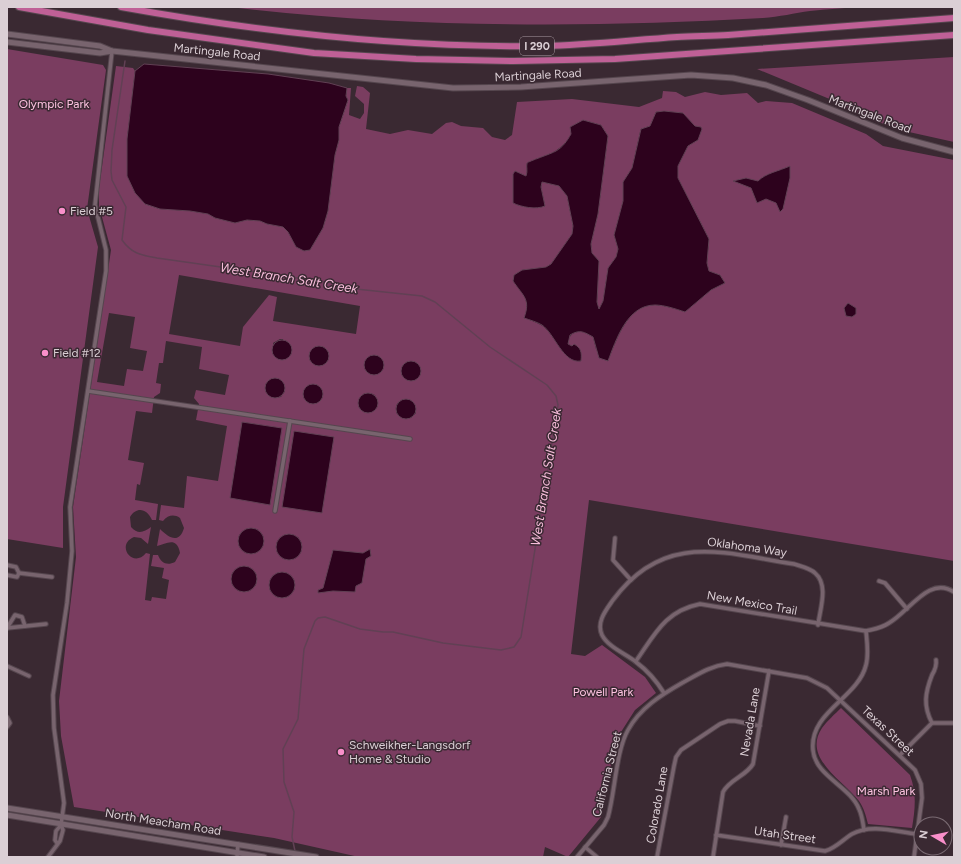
<svg xmlns="http://www.w3.org/2000/svg" width="961" height="864" font-family="Figtree,sans-serif">
<style>
.green{fill:#7a3d60;fill-rule:evenodd}
.water{fill:#2d021d;stroke:#614054}
.lines{fill:none;stroke-linecap:round;stroke-linejoin:round}
.stream{stroke:#614054;stroke-width:1.5}
.street-casing{stroke:#55464e;stroke-width:5.5}
.secondary-casing{stroke:#55464e;stroke-width:7}
.highway-casing{stroke:#55464e;stroke-width:8}
.street{stroke:#78646e;stroke-width:3.5}
.secondary{stroke:#78646e;stroke-width:5}
.highway{stroke:#bf6096;stroke-width:6}
.poi-dot{fill:#f98fca;stroke:#3a2932;stroke-width:1.5}
.labels{text-anchor:middle;dominant-baseline:central;stroke-width:3;stroke-linejoin:round;paint-order:stroke}
.shield{fill:#3a2932;stroke:#ab9da4;stroke-width:1}
.shield-label{font-size:11px;font-weight:bold;fill:#dbcfd5}
.street-label{font-size:12px;fill:#dbcfd5;stroke:#3a2932}
.park-label{font-size:12px;fill:#fdc2e0;stroke:#3a2932}
.poi-label{font-size:12px;fill:#dbcfd5;stroke:#3a2932;text-anchor:start}
.water-label{font-size:13px;font-style:italic;fill:#f7bcda;stroke:#3a2932}
</style>
<rect width="100%" height="100%" fill="#3a2932"/>
<g class="green">
<path d="M230,7H861C844,8 827,9 810,11C795,13 779,17 763,18C586,28 407,28 230,7Z"/>
<path d="M7,49L103,65L106,70L87,209L98,247L63,507V548L7,539Z"/>
<path d="M954,57V142L909,132L872,120L832,100L757,69Z"/>
<path d="M116,66L133,68L135,71L127,139V176L145,204L160,209L190,211L208,214L215,218L235,223L247,220L260,221L267,224L283,227L288,232L296,246L310,250L323,228L328,211L335,155L339,140V127L348,100L346,96L347,88H351L349,115L360,119L364,113V104L355,96L357,86L363,87L370,93L366,129L390,134L408,130L432,134L446,123L452,122L461,126L483,128L492,137L505,140L512,135L517,102L572,99L639,107L662,98L663,91L676,92L685,97L705,92L721,95L747,93L758,103L766,101L792,103L866,134L883,146L954,160V561L589,500L571,654L585,656L602,645L645,677L656,693L635,710L621,732L613,755L601,817L568,857L545,847L543,857H359L274,838L74,807L61,736L59,701L76,557L73,507L111,250L99,206V188ZM664,111L683,113L699,133L698,140L688,146L678,166V178L709,239L707,263L709,271L720,275L725,283L711,290L685,312C676,309 664,305 655,305C627,305 617,340 608,361L596,349L593,337C591,336 587,332 584,331C576,329 567,336 568,344L572,346L577,361C561,356 556,338 544,327C540,324 535,322 530,320L526,298L513,281L522,270L546,267L551,264L572,234L573,226L567,196L559,186L542,182L541,187L545,206L539,208L515,171L526,176C528,171 526,167 527,164C529,161 546,156 550,154C565,147 573,133 583,120L601,125L608,136L598,214L591,244L592,253L599,261L597,302L599,309L603,301L608,268L616,257L618,249L614,235L623,201V182L632,168L640,132L641,129L650,126L656,112ZM179,275L360,306L356,334L273,321L277,297L269,295L243,327L240,346L169,334ZM109,313L135,317L130,348L147,351L143,371L127,369L124,386L97,382ZM280,339H283L286,359L280,360L273,343ZM166,341L202,347L199,369L229,375L225,395L196,390L194,398L199,404L196,420L227,426L218,481L187,476L184,508L161,505L159,520L163,521C168,515 174,514 180,518L184,528C179,545 168,537 160,529L157,546C166,544 177,536 180,553L175,562C167,566 161,563 158,555H153L151,566L164,568L162,578L169,580L166,599L152,597L151,601L145,600L150,554L146,553C133,569 115,545 134,537L141,538L148,544L151,527C144,532 138,535 131,527L130,517C137,506 147,509 152,520H156L158,504L135,500L137,484L140,485L144,463L128,460L136,411L152,413L154,397L160,393L161,384L156,383L159,363H163ZM324,347L329,353L318,366L311,361ZM266,383L285,391L281,397L274,398L265,389ZM320,387L323,392L320,401L315,404ZM370,393L375,395L378,404L373,411H363V394ZM404,399L416,413L411,418L397,414C394,407 397,401 404,399ZM245,530L242,550C236,543 238,535 245,530ZM291,534L299,538L291,560H287L280,556L276,545L280,538ZM242,566L256,573V585L250,590L242,591L235,571ZM280,573H284L295,583L294,591L276,574Z"/>
<path d="M841,708L910,775C917,794 915,809 912,828L868,824C866,816 864,808 859,801C843,780 802,758 822,728C827,721 835,714 841,708Z"/>
</g>
<g class="water">
<path d="M144,64L268,74L329,83L347,88L346,96L348,100L339,127V140L335,155L328,211L323,228L310,250L304,251L296,247L288,232L283,227L267,224L260,221L247,220L235,223L215,218L208,214L190,211L160,209L145,204L135,193L127,176V139L135,71Z"/>
<path d="M664,111L683,113L695,126L701,127L702,129L698,140L688,146L678,166V178L709,239L707,263L709,271L720,275L725,283L711,290L685,312C676,309 664,305 655,305C627,305 616,340 608,361L599,358L593,337C584,332 580,329 570,335L568,344L572,346L574,344C581,348 582,352 581,361C563,364 555,334 542,325C537,322 530,320 524,318C531,299 523,296 513,281L514,275L522,270L546,267L551,264L572,234L573,226L567,196L559,186L542,182L541,187L545,206C536,210 521,207 513,203V174L515,171L526,176C528,171 526,167 527,163C529,161 551,154 556,151C563,147 567,141 571,134L570,127L583,120L601,125L608,136L598,214L591,244L592,253L599,261L597,302L599,309L603,301L608,268L616,257L618,249L614,235L623,201V182L632,168L641,129L650,126L656,112Z"/>
<path d="M790,166V178L783,209L780,212L776,203L766,199L757,203L751,188L733,181L746,178L758,181C766,173 779,171 790,166Z"/>
<path d="M848,303L856,308V314L852,317L846,316L844,308Z"/>
<circle cx="282" cy="350" r="10"/>
<circle cx="319" cy="356" r="10"/>
<circle cx="374" cy="365" r="10"/>
<circle cx="411" cy="371" r="10"/>
<circle cx="275" cy="388" r="10"/>
<circle cx="313" cy="394" r="10"/>
<circle cx="368" cy="403" r="10"/>
<circle cx="406" cy="409" r="10"/>
<path d="M242,422L282,428L270,505L230,498Z"/>
<path d="M294,431L334,437L322,513L282,507Z"/>
<circle cx="251" cy="541" r="13"/>
<circle cx="289" cy="547" r="13"/>
<path d="M370,549L371,556L366,559L362,583L356,586L355,592L333,591L318,593V590L323,588L333,550L363,553Z"/>
<circle cx="244" cy="579" r="13"/>
<circle cx="282" cy="585" r="13"/>
</g>
<g class="lines">
<path class="stream" d="M125,61L112,150L111,171L112,180L126,207L122,240C132,254 141,255 157,258L340,284L356,289L422,296L435,302L490,347L547,385L556,396L558,405L521,637L514,647L501,650L443,643L393,632H383L360,629L325,617L318,618L315,621L304,649L298,719L283,749L284,782L294,812L292,837L295,851"/>
<g class="street-casing">
<g id="street">
<path d="M88,391L410,439"/>
<path d="M275,511L290,421"/>
<path d="M615,538L613,560L631,580"/>
<path d="M7,565L16,567L19,573L17,577L7,575"/>
<path d="M19,573L52,577"/>
<path d="M879,581L885,583L907,609"/>
<path d="M7,628L46,624"/>
<path d="M7,628L15,615L22,617L25,626"/>
<path d="M636,661C655,634 665,611 700,604L866,631C874,629 882,628 889,623C909,612 929,575 954,592"/>
<path d="M7,666L29,676"/>
<path d="M664,693C656,680 648,671 636,662C626,654 608,647 602,635C596,622 606,610 613,600C664,531 723,553 794,564C800,566 810,568 815,573C829,585 820,609 818,625"/>
<path d="M7,717L10,723L7,727"/>
<path d="M932,723C923,706 925,693 932,675C935,670 937,666 936,660"/>
<path d="M900,755L932,723H954"/>
<path d="M864,830C863,823 862,815 859,809C850,786 815,776 813,750C809,712 858,698 866,665C869,654 867,642 866,631"/>
<path d="M716,835L825,851C836,848 842,840 852,834C871,823 897,832 917,834"/>
<path d="M57,843L55,840L56,831L61,825L64,803L54,728L53,695L67,603L72,551L70,507L106,271V250L95,205L112,51"/>
<path d="M781,845L786,817"/>
<path d="M585,847L597,857"/>
<path d="M48,857L60,841L63,830L61,825"/>
<path d="M237,857L238,844"/>
<path d="M577,857L604,825L608,817C615,792 616,751 628,730C640,708 661,695 682,683C697,675 710,666 727,664L807,678L827,688L915,770L921,784L922,798L914,857"/>
<path d="M657,857L674,766L676,757L681,750L720,724L728,721H735L760,726"/>
<path d="M713,857L723,792C730,779 746,776 753,764L769,671"/>
</g>
</g>
<g class="secondary-casing">
<g id="secondary">
<path d="M7,34L100,46L112,51L453,88L521,87L691,75L733,78L766,85L808,100L902,138L954,152"/>
<path d="M7,42L100,53L112,51"/>
<path d="M7,808L316,857"/>
<path d="M7,815L264,857"/>
</g>
</g>
<g class="highway-casing">
<g id="highway">
<path d="M19,7L148,30L314,53L416,59L514,61L615,59L954,35"/>
<path d="M121,7C259,32 402,48 543,46C588,45 632,40 677,37C694,36 711,36 728,35C803,30 879,23 954,18"/>
</g>
</g>
<use href="#street" class="street"/>
<use href="#secondary" class="secondary"/>
<use href="#highway" class="highway"/>
</g>
<g class="poi-dot">
<circle cx="62" cy="211" r="4"/>
<circle cx="45" cy="353" r="4"/>
<circle cx="341" cy="752" r="4"/>
</g>
<g class="labels">
<rect class="shield" x="520" y="37" width="34" height="18" rx="3"/>
<g class="shield-label">
<text x="537" y="46">I 290</text>
</g>
<g class="street-label">
<text transform="translate(217 52) rotate(6)">Martingale Road</text>
<text transform="translate(538 75) rotate(-3)">Martingale Road</text>
<text transform="translate(870 114) rotate(21)">Martingale Road</text>
<text transform="translate(747 547) rotate(8)">Oklahoma Way</text>
<text transform="translate(752 603) rotate(10)">New Mexico Trail</text>
<text transform="translate(750 722) rotate(-80)">Nevada Lane</text>
<text transform="translate(888 731) rotate(43)">Texas Street</text>
<text transform="translate(607 774) rotate(-76)">California Street</text>
<text transform="translate(657 805) rotate(-80)">Colorado Lane</text>
<text transform="translate(163 822) rotate(9)">North Meacham Road</text>
<text transform="translate(785 835) rotate(8)">Utah Street</text>
</g>
<g class="park-label">
<text x="54" y="104">Olympic Park</text>
<text x="603" y="692">Powell Park</text>
<text x="886" y="791">Marsh Park</text>
</g>
<g class="poi-label">
<text x="70" y="211">Field #5</text>
<text x="53" y="353">Field #12</text>
<text x="349" y="745">Schweikher-Langsdorf<tspan x="349" dy="14">Home &amp; Studio</tspan></text>
</g>
<g class="water-label">
<text transform="translate(289 278) rotate(9)">West Branch Salt Creek</text>
<text transform="translate(546 477) rotate(-81)">West Branch Salt Creek</text>
</g>
</g>
<rect width="961" height="864" fill="none" stroke="#dbcfd5" stroke-width="16"/>
<g transform="translate(933 836) rotate(279)"><circle r="19" fill="#3a2932" stroke="#7a6b73"/>
<path d="M0-3L7 15L0 10L-7 15Z" fill="#f98fca"/>
<text y="-6" font-size="11" font-weight="bold" text-anchor="middle" fill="#dbcfd5">N</text>
</g>
</svg>
